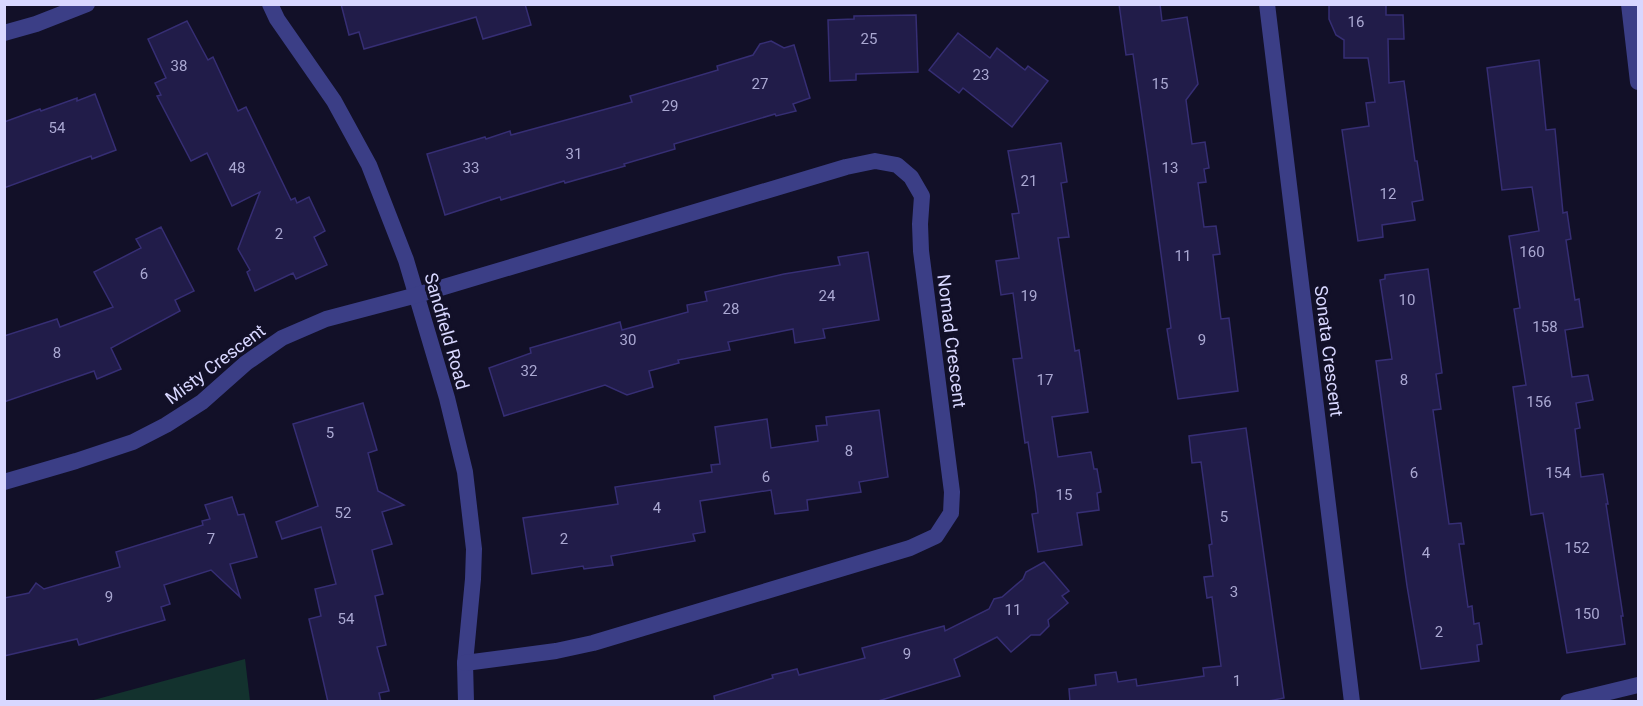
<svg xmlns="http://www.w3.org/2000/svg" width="1643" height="706" font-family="Roboto,sans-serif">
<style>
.green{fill:#13322e}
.building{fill:#211c49;stroke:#362e74;stroke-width:1.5}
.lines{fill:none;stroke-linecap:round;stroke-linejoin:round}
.minor{stroke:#3b3e86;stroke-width:16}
.tertiary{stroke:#3b3e86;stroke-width:16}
.labels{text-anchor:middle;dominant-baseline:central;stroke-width:6;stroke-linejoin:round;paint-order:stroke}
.number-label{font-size:15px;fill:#aaa8d2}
.street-label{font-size:18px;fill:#d8d7ff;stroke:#121028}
</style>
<rect width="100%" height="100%" fill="#121028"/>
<path class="green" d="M245,659L250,701H90Z"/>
<g class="building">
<path d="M341,4H525L531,25L483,39L476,17L364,49L359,32L349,35Z"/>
<path d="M1119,4H1160L1162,21L1187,17L1198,84L1186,100L1192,144L1205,142L1209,168L1204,169L1206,182L1198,183L1204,227L1216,226L1220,254L1213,255L1221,319L1229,318L1238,391L1178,399L1167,329L1171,328L1147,151L1133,54L1126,55Z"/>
<path d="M1329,4H1386V15H1403L1404,39H1388L1389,83L1404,81L1415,161H1417L1423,200L1412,202L1415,220L1382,225L1383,237L1358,241L1342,130L1369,126L1366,103L1375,102L1368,58H1344V40L1336,35L1329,19Z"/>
<path d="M916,15L918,72L856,74V80L830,81L828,20L854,19V16Z"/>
<path d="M187,21L208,60L213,57L238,111L246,107L291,200L295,198L297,203L309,197L325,231L314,237L327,265L296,279L293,273L255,291L247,272L250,270L238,249L260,192L232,206L207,153L191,161L157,96L161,95L155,83L166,78L148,39Z"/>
<path d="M958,33L990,58L997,48L1025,70L1028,66L1048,81L1012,127L963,88L959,93L929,70Z"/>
<path d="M771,41L784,48L794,45L810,98L793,104L796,111L776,116L775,114L674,144L675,149L624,164L625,166L565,183L564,181L501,200L500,197L445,215L427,154L485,137L486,139L510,131L511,135L632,102L630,96L718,70L717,66L753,55L760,44Z"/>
<path d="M1539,60L1546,130L1555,129L1563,213L1567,212L1571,239L1566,240L1575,300L1579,299L1583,327L1565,330L1572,377L1588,375L1593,400L1576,403L1580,428L1575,429L1581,477L1603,474L1608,504H1606L1623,616H1621L1625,644L1567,653L1543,513L1531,515L1513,387L1526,385L1514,309L1520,308L1509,236L1539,231L1532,187L1502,190L1487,68Z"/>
<path d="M95,94L116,150L92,159L91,156L4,188V122L40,109L41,111L77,98V101Z"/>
<path d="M1061,143L1067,182L1061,183L1069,237L1058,238L1075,351L1079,350L1088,412L1052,417L1058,457L1091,452L1094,469H1097L1101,492L1097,493L1099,510L1077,513L1082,545L1038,552L1032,514L1038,513L1036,494L1028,442L1025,443L1013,359L1022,358L1013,293L1001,295L996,261L1019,258L1012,214L1019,213L1008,151Z"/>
<path d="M161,227L194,291L175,300L180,311L111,348L121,369L97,379L94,371L4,402V336L57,319L60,327L113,307L94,272L141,248L136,239Z"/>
<path d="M868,252L879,320L823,329L825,338L795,343L793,329L728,342L730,350L678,360L679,363L649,371L653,387L627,395L605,385L504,416L489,368L531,353L530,348L620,322L622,330L688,312L687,305L707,301L705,292L784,274L840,265L838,257Z"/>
<path d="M1428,269L1442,373L1436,374L1441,409L1433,410L1449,524L1461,523L1464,544H1459L1468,607L1472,606L1474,624L1479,623L1482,644L1477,645L1479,661L1421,669L1407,586L1376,361L1392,359L1380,280L1385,279V275Z"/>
<path d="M363,403L377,450L368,453L378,491L404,505L382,512L392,544L372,550L383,594L375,596L386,645L377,647L389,691L379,693L381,702H328L309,619L321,616L315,589L336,584L321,527L282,539L276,522L318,506L293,424Z"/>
<path d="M879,410L888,477L859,482L861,492L807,500L808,510L775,514L771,490L700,501L705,532L693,534L695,541L611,556L613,565L584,569L583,566L532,574L523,518L618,504L615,487L712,472L711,465L720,464L715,427L767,419L771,448L818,441L816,426L827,425L826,417Z"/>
<path d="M1246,428L1284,698L1263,702H1070L1069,689L1096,685L1095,675L1116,672L1118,682L1136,679L1137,686L1204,676L1203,668L1221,666L1212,597L1207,598L1204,577L1213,576L1209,545L1212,544L1201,462L1192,463L1189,436Z"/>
<path d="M232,497L238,515L244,514L257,557L230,564L240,597L211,570L164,585L170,604L161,607L165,620L79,645L77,639L4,656V598L29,593L36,583L44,589L120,567L116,552L203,525L202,521L210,519L205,505Z"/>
<path d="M1044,562L1069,591L1062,596L1068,603L1048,620L1049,626L1040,635H1031L1011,652L997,637L954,659L960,676L875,702H715L714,696L773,678L772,675L797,669L799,675L865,658L862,648L944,626L945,631L989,609L994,599L1002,597L1023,579L1026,572Z"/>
</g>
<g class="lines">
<g class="minor">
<path d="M270,4L277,19L334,101L369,165L406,260L447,398L465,472L474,549L473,579L465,663L466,702"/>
<path d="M1267,4L1352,702"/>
<path d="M4,33L36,24L87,4"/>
<path d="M4,482L76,461L133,442L166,425L202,402L246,363L282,338L326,319L417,295L846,167L875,161L897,165L911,177L922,196L920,224L921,251L952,492L951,513L936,536L910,548L593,643L556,651L465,663"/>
<path d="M1568,702L1638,685"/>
</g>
<path class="tertiary" d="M1629,4L1638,82"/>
</g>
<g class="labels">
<g class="number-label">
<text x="1356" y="22">16</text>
<text x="869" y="39">25</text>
<text x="179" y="66">38</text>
<text x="981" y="75">23</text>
<text x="760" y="84">27</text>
<text x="1160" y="84">15</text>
<text x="670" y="106">29</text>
<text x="57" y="128">54</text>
<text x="574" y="154">31</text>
<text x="237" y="168">48</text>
<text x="471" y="168">33</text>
<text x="1170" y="168">13</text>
<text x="1029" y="181">21</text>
<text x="1388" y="194">12</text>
<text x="279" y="234">2</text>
<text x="1532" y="252">160</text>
<text x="1183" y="256">11</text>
<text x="144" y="274">6</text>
<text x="827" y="296">24</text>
<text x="1029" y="296">19</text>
<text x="1407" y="300">10</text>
<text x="731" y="309">28</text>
<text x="1545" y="327">158</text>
<text x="628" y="340">30</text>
<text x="1202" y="340">9</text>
<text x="57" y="353">8</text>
<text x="529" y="371">32</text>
<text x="1045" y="380">17</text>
<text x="1404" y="380">8</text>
<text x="1539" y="402">156</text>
<text x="330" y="433">5</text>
<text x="849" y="451">8</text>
<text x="1414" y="473">6</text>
<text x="1558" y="473">154</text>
<text x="766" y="477">6</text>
<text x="1064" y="495">15</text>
<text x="657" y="508">4</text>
<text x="343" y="513">52</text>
<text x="1224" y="517">5</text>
<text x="211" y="539">7</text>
<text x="564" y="539">2</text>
<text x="1577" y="548">152</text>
<text x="1426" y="553">4</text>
<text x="1234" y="592">3</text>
<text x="109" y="597">9</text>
<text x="1013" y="610">11</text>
<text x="1587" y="614">150</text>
<text x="346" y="619">54</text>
<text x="1439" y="632">2</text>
<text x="907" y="654">9</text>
<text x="1237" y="681">1</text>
</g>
<g class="street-label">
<text transform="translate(447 331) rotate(74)">Sandfield Road</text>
<text transform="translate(952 341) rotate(83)">Nomad Crescent</text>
<text transform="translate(1329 351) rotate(83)">Sonata Crescent</text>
<text transform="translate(215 364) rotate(-37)">Misty Crescent</text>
</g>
</g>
<rect width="1643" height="706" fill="none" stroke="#d8d7ff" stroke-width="12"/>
</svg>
